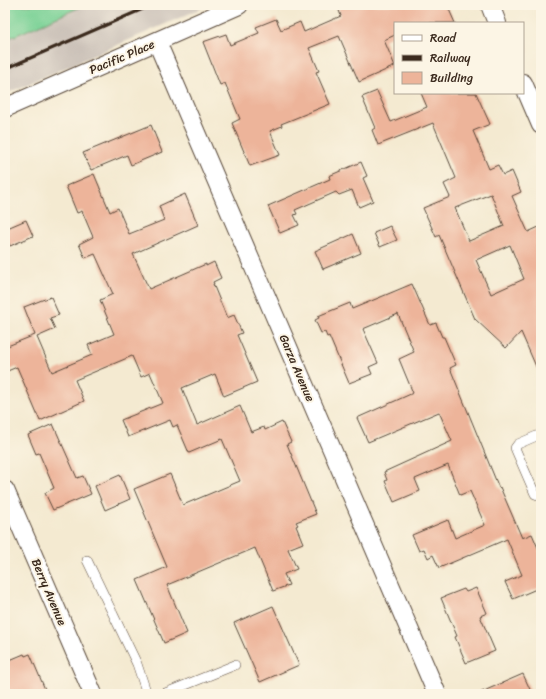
<svg xmlns="http://www.w3.org/2000/svg" width="546" height="699" font-family="Sriracha,sans-serif">
<style>
.industrial{fill:#ccc2b9}
.green{fill:#79d195;stroke:#5a7e5a}
.building{fill:#edb49a;fill-rule:evenodd}
.lines{fill:none;stroke-linecap:round;stroke-linejoin:round}
.lane-casing{stroke:#574739;stroke-width:10}
.street-casing{stroke:#574739;stroke-width:20}
.lane{stroke:#fff;stroke-width:9}
.street{stroke:#fff;stroke-width:18}
.rail{stroke:#3b2a1e;stroke-width:3}
.labels{text-anchor:middle;dominant-baseline:central;stroke-width:4;stroke-linejoin:round;paint-order:stroke}
.street-label{font-size:12px;fill:#3b2a1e;stroke:#fcf5e5}
</style>
<rect width="100%" height="100%" fill="#fcf5e5"/>
<filter id="ink" filterUnits="userSpaceOnUse"><feTurbulence type="fractalNoise" baseFrequency=".025" numOctaves="2"/><feDisplacementMap in="SourceGraphic" scale="8" xChannelSelector="R" yChannelSelector="G"/><feConvolveMatrix kernelMatrix="1 2 1 2 8 2 1 2 1" color-interpolation-filters="sRGB"/></filter>
<filter id="wash" filterUnits="userSpaceOnUse"><feTurbulence type="fractalNoise" baseFrequency=".012" numOctaves="4" result="noise"/><feDisplacementMap in="SourceGraphic" scale="16" xChannelSelector="R" yChannelSelector="G"/><feGaussianBlur stdDeviation="0.9" result="paint"/><feColorMatrix in="noise" values="0 0 0 0 0 0 0 0 0 0 0 0 0 0 0 0 0 1.4 0 .05"/><feComposite in="paint" operator="in"/></filter>
<g filter="url(#wash)">
<rect width="100%" height="100%" fill="#f4ead1"/>
<path class="industrial" d="M85,5H209L5,94V40Z"/>
<path class="green" d="M5,5H85L5,40Z"/>
<g id="blocks">
<g class="building">
<path d="M337,5H447L455,23H395V35L384,40L395,66L359,82L339,36L309,48L319,71L316,72L330,104L281,124L282,126L270,131L280,155L250,166L232,123L240,119L225,83L220,85L203,42L226,34L230,45L259,33L256,27L276,19L281,30L300,22L304,32L341,16Z"/>
<path d="M377,91L391,122L427,107L421,93H476L490,124L473,131L489,169L498,165L503,175L512,171L521,192L512,196L528,232L541,226V378L521,332L506,348L475,319L439,235L436,237L423,208L450,197L444,184L456,178L433,123L378,145L372,130L375,128L362,97ZM491,194L504,226L469,241L455,208ZM510,245L524,279L491,294L476,260Z"/>
<path d="M151,125L162,152L131,165L127,155L91,170L83,153Z"/>
<path d="M361,162L367,176L363,178L373,201L359,207L352,190L339,195L336,192L295,210L297,214L294,215L299,225L280,233L268,206L330,179L329,176Z"/>
<path d="M94,174L110,212L118,208L129,234L164,220L159,206L185,194L198,225L133,254L149,289L206,264V266L214,262L221,278L213,282L214,284H213L227,318L234,315L242,333L237,335L257,382L224,396L215,374L182,388L197,425L240,406L251,432L264,427L265,430L282,422L291,442L287,444L316,514L296,522L298,525L296,526L303,543L288,549L297,569L284,574L289,585L273,591L255,548L167,585L187,633L164,643L137,580L167,567L134,489L170,474L183,505L240,481L222,439L189,453L177,425L173,427L170,420L128,437L121,420L163,403L150,373L141,377L132,356L75,380L84,401L40,421L17,367L5,372V347L35,335L24,307L42,300L51,297L59,315L50,318L55,329L37,337L52,372L92,355L88,345L114,334L100,300L113,294L95,254L85,258L79,244L93,237L82,211L77,213L66,186Z"/>
<path d="M26,220L33,236L10,246L5,234V229Z"/>
<path d="M390,226L397,240L380,247L374,233Z"/>
<path d="M353,234L361,253L323,269L315,251Z"/>
<path d="M412,284L430,325L436,323L442,337H444L456,365L450,368L499,488L500,487L522,538L532,534L541,555V587L513,599L505,582L522,575L507,539L439,568L433,555L428,558L424,549L419,551L412,535L448,520L455,538L485,525L470,491L460,495L448,465L415,479L420,491L394,502L385,481L387,480L384,472L452,441L439,412L368,442L357,418L413,393L399,359L414,352L398,314L363,329L378,363L369,367L372,374L349,383L329,336L327,337L325,332L321,333L315,320L319,318L318,316L350,303L352,309Z"/>
<path d="M53,424L77,478L83,476L91,494L53,510L45,493L54,488L39,453L36,454L28,435Z"/>
<path d="M120,475L130,499L105,510L95,486Z"/>
<path d="M476,588L487,613L480,616L495,651L466,663L455,637L457,636L441,598L464,589L466,592Z"/>
<path d="M273,606L299,665L260,682L234,623Z"/>
<path d="M24,654L25,656L30,654L47,694H5V662Z"/>
<path d="M523,674L532,694H477Z"/>
</g>
</g>
</g>
<g filter="url(#ink)">
<use href="#blocks" fill-opacity="0" stroke="#574739" stroke-width="1"/>
<g class="lines">
<g class="lane-casing">
<g id="lane">
<path d="M541,434L518,444L515,448L535,494L541,496"/>
<path d="M87,560L137,664L147,694"/>
<path d="M163,694L235,665"/>
</g>
</g>
<g class="street-casing">
<g id="street">
<path d="M490,5L497,23"/>
<path d="M157,42L437,694"/>
<path d="M523,83L541,125"/>
<path d="M5,108L239,5"/>
<path d="M5,490L93,694"/>
</g>
</g>
<use href="#lane" class="lane"/>
<use href="#street" class="street"/>
<path class="rail" d="M5,69L152,5"/>
</g>
</g>
<g class="labels">
<g class="street-label">
<text transform="translate(122 57) rotate(-23)">Pacific Place</text>
<text transform="translate(297 368) rotate(67)">Garza Avenue</text>
<text transform="translate(49 592) rotate(67)">Berry Avenue</text>
</g>
</g>
<rect width="546" height="699" fill="none" stroke="#fcf5e5" stroke-width="20"/>
<rect x="394" y="22" width="130" height="72" fill="#fcf5e5" stroke="#afa495"/>
<rect x="402" y="35" width="20" height="6" fill="#ffffff" stroke="#afa495"/>
<text x="430" y="42" font-size="12" fill="#3b2a1e">Road</text>
<rect x="402" y="55" width="20" height="6" fill="#3b2a1e" stroke="#afa495"/>
<text x="430" y="62" font-size="12" fill="#3b2a1e">Railway</text>
<rect x="402" y="72" width="20" height="12" fill="#edb49a" stroke="#afa495"/>
<text x="430" y="82" font-size="12" fill="#3b2a1e">Building</text>
</svg>
